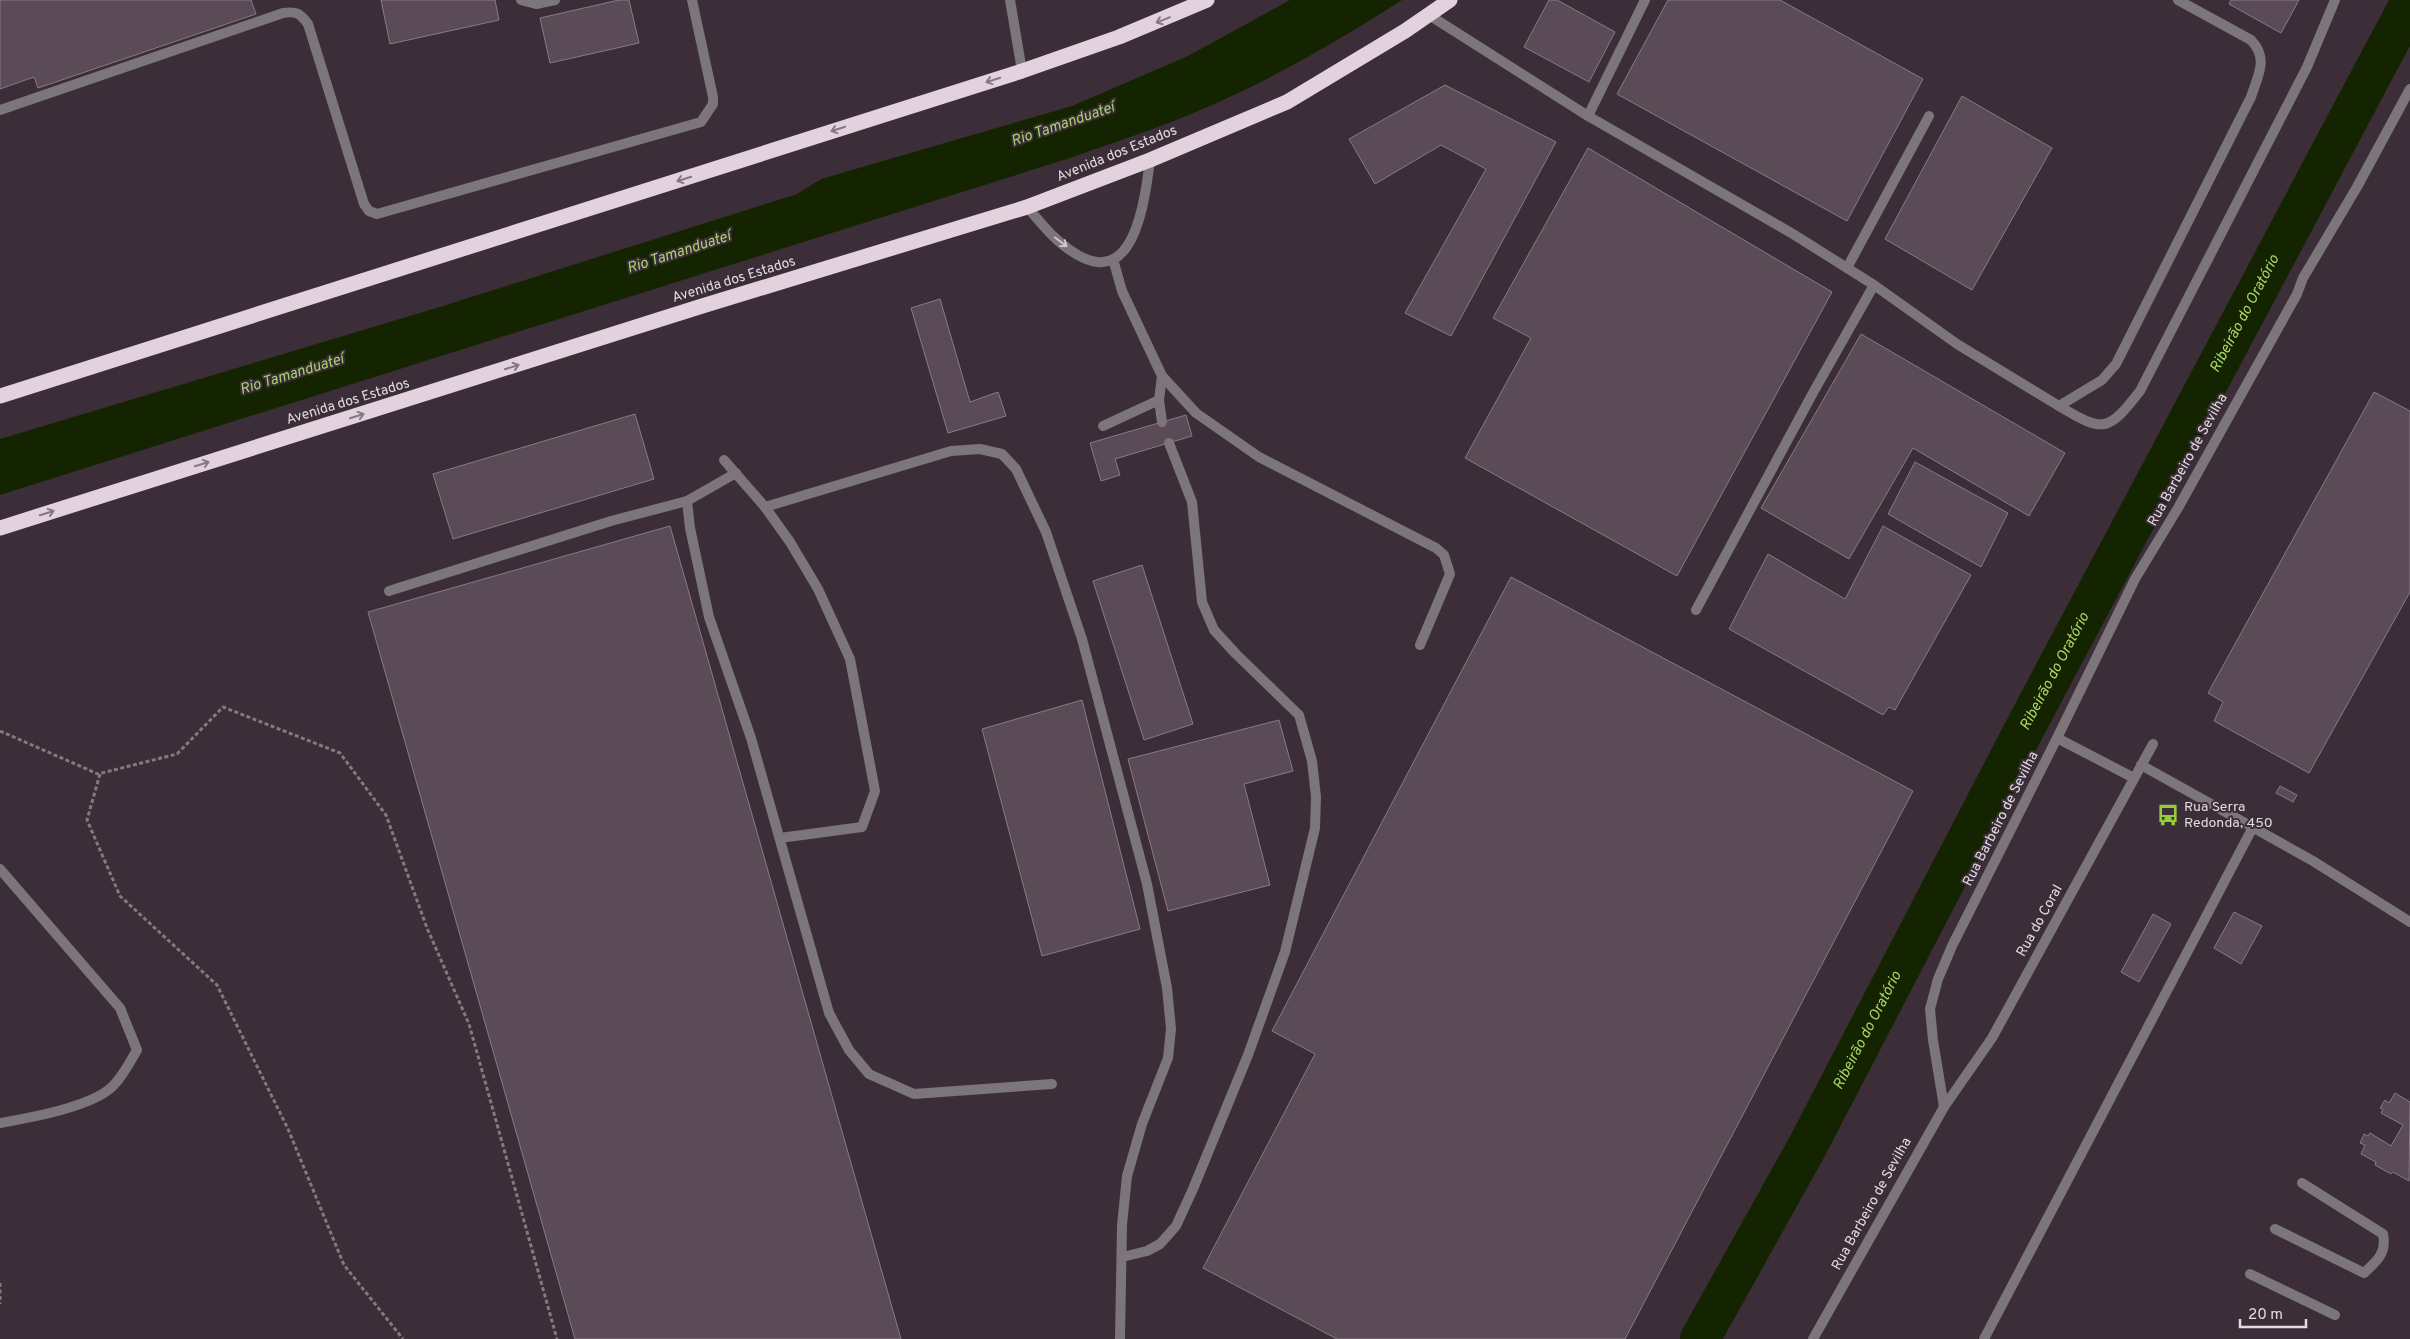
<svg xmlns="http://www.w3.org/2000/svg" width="2410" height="1339" font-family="Overpass,sans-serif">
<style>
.water{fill:#152400}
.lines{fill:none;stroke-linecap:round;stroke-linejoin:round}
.river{stroke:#152400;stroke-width:40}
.building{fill:#5a4b56;stroke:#8a7a86}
.path{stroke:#847881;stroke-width:3;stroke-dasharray:4 2.5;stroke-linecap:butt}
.lane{stroke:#7c757a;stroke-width:10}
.street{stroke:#7c757a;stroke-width:10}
.highway{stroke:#e3d1de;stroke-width:15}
.oneway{stroke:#877783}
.oneway2{stroke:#cec6cc}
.labels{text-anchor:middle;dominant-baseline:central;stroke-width:4;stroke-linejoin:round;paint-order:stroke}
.street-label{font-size:14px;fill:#e3dae1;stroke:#3b2e38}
.poi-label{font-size:14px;fill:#e3dae1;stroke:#3b2e38;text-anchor:start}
.water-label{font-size:15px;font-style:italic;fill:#a8d56a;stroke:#3b2e38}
</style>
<rect width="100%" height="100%" fill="#3b2e38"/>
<path class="water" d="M1290,0H1402C1344,37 1285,72 1223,100C1174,123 1121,140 1070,158L0,495V439L443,306L797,194L821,179L1072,106L1188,56Z"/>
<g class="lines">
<path class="river" id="s1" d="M1700,1339L1807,1147L2026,726L2410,3"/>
</g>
<g class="building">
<path d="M0,0H251L256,14L38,88L34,77L0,89Z"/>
<path d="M381,0H495L499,20L390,44Z"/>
<path d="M619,0H629L639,43L550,63L540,18Z"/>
<path d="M1549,0H1557L1615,32L1589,82L1524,47Z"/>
<path d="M1668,0H1780L1923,79L1847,221L1617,94Z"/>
<path d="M2231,0H2299L2281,33L2229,4Z"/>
<path d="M1445,85L1556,142L1451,336L1405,313L1486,169L1441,145L1375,184L1349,139Z"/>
<path d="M1962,96L2052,148L1972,290L1885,239Z"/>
<path d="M1588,148L1832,292L1677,576L1465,458L1531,338L1493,318Z"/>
<path d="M940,299L970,402L998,392L1006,416L948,433L911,308Z"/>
<path d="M1861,334L2065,453L2029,516L1913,448L1849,559L1761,508Z"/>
<path d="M2374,392L2410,411V592L2309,773L2214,721L2223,702L2208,693Z"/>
<path d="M635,414L654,479L453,539L433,474Z"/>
<path d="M1186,415L1192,436L1115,459L1120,475L1101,481L1090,443Z"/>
<path d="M1915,462L2008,513L1981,567L1888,514Z"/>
<path d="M670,526L901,1339H575L368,612Z"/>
<path d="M1883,526L1971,575L1895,710L1889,707L1883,715L1729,629L1768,554L1845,599Z"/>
<path d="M1142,565L1193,724L1144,740L1093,581Z"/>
<path d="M1511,577L1913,791L1625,1339H1337L1203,1268L1315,1054L1272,1031Z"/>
<path d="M1082,700L1140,929L1042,956L982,729Z"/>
<path d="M1279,720L1293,771L1244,784L1270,885L1168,911L1128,759Z"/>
<path d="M2280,786L2297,795L2293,802L2276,793Z"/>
<path d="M2234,912L2262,926L2241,964L2214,948Z"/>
<path d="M2153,914L2171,924L2139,982L2121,972Z"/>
<path d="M2395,1093L2410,1102L2409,1181L2393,1172L2391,1174L2375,1165L2376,1162L2361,1154L2365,1145L2360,1143L2364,1134L2368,1136L2370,1133L2391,1146L2403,1125L2381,1113L2383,1109L2380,1108L2385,1100L2389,1103Z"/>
</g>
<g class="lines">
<g class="path">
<path d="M0,731L98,774L177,754L223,707L340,753L386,815L427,928L469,1024L557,1339"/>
<path d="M100,774L87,820L120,896L217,985L288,1129L344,1265L403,1339"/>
<path d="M0,1283V1304"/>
</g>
<g class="lane">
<path d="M521,0L536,4L555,0"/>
<path d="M1010,0L1022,71"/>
<path d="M1429,15L1588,116L1793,234L1874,285L1957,344L2059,406L2102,380L2116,364L2251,97C2258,75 2269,59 2251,40L2178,0"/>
<path d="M0,110L283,13C296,11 300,13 308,24L364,204L369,211L377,214L701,122L713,104V97L692,0"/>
<path d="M1588,116L1645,0"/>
<path d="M1027,207C1036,217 1044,227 1053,236C1128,307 1143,218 1150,160"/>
<path d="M1113,259L1122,291L1162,376L1196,413L1259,457L1436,548L1444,555L1450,574L1420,645"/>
<path d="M1847,268L1929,116"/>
<path d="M1162,376L1159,400L1162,422"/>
<path d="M2059,406C2104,433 2108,432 2140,391L2307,67L2335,0"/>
<path d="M1103,426L1159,400"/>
<path d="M724,460L765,507L951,451L980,449L1002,454L1016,469L1046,532L1082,639L1147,884L1167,988L1171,1029L1168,1058L1142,1124L1127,1176L1122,1225L1120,1339"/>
<path d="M736,473L687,501L690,528L709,617L751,738L829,1013L849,1050L869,1074L914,1094L1052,1084"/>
<path d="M765,507L790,542L818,589L850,659L875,791L862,827L780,838"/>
<path d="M389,591L611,521L687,501"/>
<path d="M1696,610L1814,391L1874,285"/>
<path d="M0,869L120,1008L137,1050C130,1062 123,1076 113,1086C92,1107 29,1118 0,1123"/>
<path d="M2275,1229L2364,1273C2377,1261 2387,1253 2383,1234L2302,1183"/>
<path d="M1122,1257L1147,1251L1160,1244L1176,1226L1193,1189L1248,1055L1285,952L1315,828L1316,797L1312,761L1299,715L1236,654L1214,630L1202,602L1192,502L1169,443"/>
<path d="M2250,1274L2335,1315"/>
</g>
<g class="street">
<path d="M2057,738L2134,778"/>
<path d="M2141,765L2313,861L2410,922"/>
<path d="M1944,1107L1992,1038L2153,744"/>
<path d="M1813,1339L1944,1107L1933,1040L1930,1009L1938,979L1952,946L2057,738L2135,579L2178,508L2297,294L2303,278L2357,187L2410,89"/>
<path d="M1984,1339L2253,827"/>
</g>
<g class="highway">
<path d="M0,396L1022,71L1119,37L1207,0"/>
<path d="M0,528L699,307L1027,207L1150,160L1287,102L1405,31L1450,0"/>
</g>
</g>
<defs><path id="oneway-shaft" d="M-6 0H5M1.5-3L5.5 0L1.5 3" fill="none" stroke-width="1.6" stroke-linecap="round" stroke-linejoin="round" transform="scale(1.25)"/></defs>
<g class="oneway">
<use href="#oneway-shaft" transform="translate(1163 20) rotate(158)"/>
<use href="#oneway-shaft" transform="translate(993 80) rotate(162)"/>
<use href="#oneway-shaft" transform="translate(838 129) rotate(162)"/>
<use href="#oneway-shaft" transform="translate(684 179) rotate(162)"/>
<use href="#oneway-shaft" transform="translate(512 367) rotate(-17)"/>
<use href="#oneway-shaft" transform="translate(357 416) rotate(-17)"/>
<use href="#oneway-shaft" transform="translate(202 464) rotate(-17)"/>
<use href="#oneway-shaft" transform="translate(47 513) rotate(-17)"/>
</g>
<use class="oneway2" href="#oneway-shaft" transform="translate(1061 242) rotate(37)"/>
<defs>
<g id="bus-bare" transform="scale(1.725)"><path d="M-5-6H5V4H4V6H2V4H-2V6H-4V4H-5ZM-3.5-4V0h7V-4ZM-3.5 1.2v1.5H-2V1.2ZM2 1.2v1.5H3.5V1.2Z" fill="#95cc3b" stroke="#3b2e38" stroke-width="2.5" paint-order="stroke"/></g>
</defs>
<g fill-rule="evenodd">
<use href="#bus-bare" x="2168" y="815"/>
</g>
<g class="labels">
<g class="street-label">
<text transform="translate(1117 154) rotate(-22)">Avenida dos Estados</text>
<text transform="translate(734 280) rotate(-17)">Avenida dos Estados</text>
<text transform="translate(348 402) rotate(-17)">Avenida dos Estados</text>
<text transform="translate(2188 460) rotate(-61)">Rua Barbeiro de Sevilha</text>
<text transform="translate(2001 819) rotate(-63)">Rua Barbeiro de Sevilha</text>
<text transform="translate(2040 921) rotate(-61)">Rua do Coral</text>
<text transform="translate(1872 1204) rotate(-61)">Rua Barbeiro de Sevilha</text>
</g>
<g class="poi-label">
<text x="2184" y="807">Rua Serra<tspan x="2184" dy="16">Redonda, 450</tspan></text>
</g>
<g class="water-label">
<text transform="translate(1063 125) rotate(-19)">Rio Tamanduateí</text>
<text transform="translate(679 253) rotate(-18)">Rio Tamanduateí</text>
<text stroke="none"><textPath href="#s1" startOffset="1161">Ribeirão do Oratório</textPath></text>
<text transform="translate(292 375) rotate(-17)">Rio Tamanduateí</text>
<text stroke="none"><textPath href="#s1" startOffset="756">Ribeirão do Oratório</textPath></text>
<text stroke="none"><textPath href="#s1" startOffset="351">Ribeirão do Oratório</textPath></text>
</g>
</g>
<path d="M2240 1319v8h66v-8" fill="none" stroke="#e3dae1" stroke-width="2.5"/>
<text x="2248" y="1319" font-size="15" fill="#e3dae1" stroke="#3b2e38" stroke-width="4" paint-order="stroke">20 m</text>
</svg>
